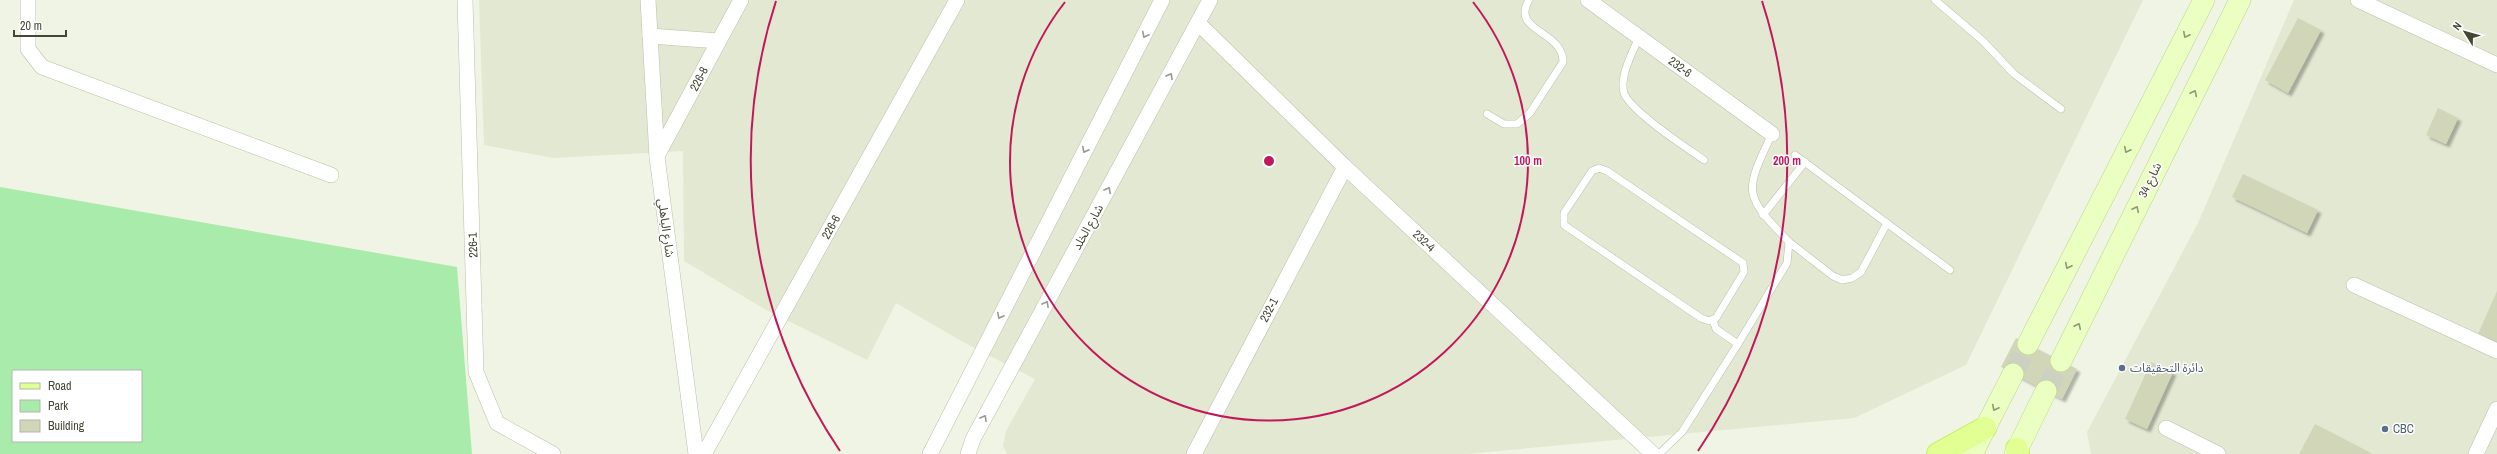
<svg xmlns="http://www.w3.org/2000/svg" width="2497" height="454" font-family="'Archivo Narrow','Noto Sans Arabic',sans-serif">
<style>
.residential{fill:#e3e8d2}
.green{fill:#a9ebaa;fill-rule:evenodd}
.building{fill:#d1d6b9;filter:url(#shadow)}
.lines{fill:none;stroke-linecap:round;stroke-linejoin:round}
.secondary-tunnel{stroke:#cdd1c1;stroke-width:21;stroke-dasharray:21 10;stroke-linecap:butt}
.lane-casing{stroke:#bac0a6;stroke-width:8}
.street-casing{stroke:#bac0a6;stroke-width:16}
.secondary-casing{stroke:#bfd48e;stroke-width:22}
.primary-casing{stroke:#c7ed59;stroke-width:24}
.lane{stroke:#fff;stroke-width:7}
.street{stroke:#fff;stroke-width:15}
.secondary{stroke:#ecffc3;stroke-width:21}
.primary{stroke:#e1ff92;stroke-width:22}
.oneway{stroke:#98998f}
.oneway2{stroke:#8f9974}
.ring{fill:none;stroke:#c2185b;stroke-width:2}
.service-dot{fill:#5c6f8a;stroke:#fff;stroke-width:1.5}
.labels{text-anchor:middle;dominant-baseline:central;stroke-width:3;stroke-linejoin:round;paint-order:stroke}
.street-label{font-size:12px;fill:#434633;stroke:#fff}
.service-label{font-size:12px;fill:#4e5e75;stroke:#fff;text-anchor:start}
.centre{fill:#c2185b;stroke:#fff;stroke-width:2}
.ring-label{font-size:12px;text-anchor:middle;font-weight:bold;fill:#c2185b;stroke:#fff;stroke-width:3;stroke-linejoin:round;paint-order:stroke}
</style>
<defs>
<filter id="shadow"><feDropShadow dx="3.5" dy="3.5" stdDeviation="1" flood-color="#0004"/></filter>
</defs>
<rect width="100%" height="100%" fill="#f0f4e4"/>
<g class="residential">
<path d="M479,0H2143L1966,365L1854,418L1466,454H1007L1003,446L1006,431L1035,379L963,342L896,303L867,360L766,310L684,261L683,151L553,158L484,145Z"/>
<path d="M2294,0H2497V454H2091L2087,432L2198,223Z"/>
</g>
<path class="green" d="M0,187L457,267L472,454H0ZM13,371H141V441H13Z"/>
<g class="building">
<path d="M2298,18L2321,30L2288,93L2265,80Z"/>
<path d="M2438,108L2458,118L2446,144L2426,135Z"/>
<path d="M2243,174L2318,210L2307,233L2232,197Z"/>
<path d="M2497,291V342L2478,334Z"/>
<path d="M2016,338L2077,369L2062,399L2001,367Z"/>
<path d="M2151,362L2173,372L2147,429L2125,419Z"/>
<path d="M2315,424L2371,453V454H2299Z"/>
</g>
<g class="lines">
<g class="secondary-tunnel">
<path d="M2013,374L2028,344"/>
<path d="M2046,391L2061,361"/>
</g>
<g class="lane-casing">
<g id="lane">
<path d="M1935,0L1983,41L2014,74L2061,109"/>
<path d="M1639,37C1633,52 1619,76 1624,93C1630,111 1687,148 1704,160"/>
<path d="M1487,114L1504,124H1517L1530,113L1563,62C1563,30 1510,32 1529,0"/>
<path d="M1795,155L1950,270"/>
<path d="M1599,168L1607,171L1743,263L1744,272L1716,318L1709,321L1701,318L1564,225V213L1592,171Z"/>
<path d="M1763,215L1805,162"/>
<path d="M1789,242L1833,276L1842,280L1852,278L1861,272L1887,223"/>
<path d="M1713,320L1716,329L1738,344"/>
<path d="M1659,454L1682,432L1738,344L1787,263L1789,242C1743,194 1744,193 1772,134"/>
</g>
</g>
<g class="street-casing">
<g id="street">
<path d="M28,0V49L42,67L331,175"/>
<path d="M465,0L476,372L497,423L553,454"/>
<path d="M648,0L657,157L696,454"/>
<path d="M1588,0L1772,134"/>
<path d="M2358,0L2497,65"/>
<path d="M1198,23L1345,167L1653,454"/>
<path d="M650,36L719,41"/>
<path d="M657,156L741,0"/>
<path d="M2354,285L2497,351"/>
<path d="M2166,428L2218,454"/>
<path d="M704,454L957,0"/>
<path d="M930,454L1162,0"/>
<path d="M968,454L973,439L1210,0"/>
<path d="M1194,454L1345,167"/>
<path d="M2476,454L2497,409"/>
</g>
</g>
<g class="secondary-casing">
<g id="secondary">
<path d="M2028,344L2204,0"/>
<path d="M2061,361L2240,0"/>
<path d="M1972,454L2013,374"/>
<path d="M2015,454L2046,391"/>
</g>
</g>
<g class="primary-casing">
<g id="primary">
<path d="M2017,449L2018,454"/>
<path d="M1938,454L1985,428"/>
</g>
</g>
<use href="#lane" class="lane"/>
<use href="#street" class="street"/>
<use href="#secondary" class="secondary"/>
<use href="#primary" class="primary"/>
</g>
<defs><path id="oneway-chevron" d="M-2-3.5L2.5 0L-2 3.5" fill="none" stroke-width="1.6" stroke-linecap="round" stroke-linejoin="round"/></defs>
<g class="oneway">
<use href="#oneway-chevron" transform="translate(1145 35) rotate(117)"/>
<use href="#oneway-chevron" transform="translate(1170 76) rotate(-61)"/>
<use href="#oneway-chevron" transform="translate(1085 150) rotate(117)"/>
<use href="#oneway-chevron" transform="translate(1108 190) rotate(-61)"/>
<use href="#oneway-chevron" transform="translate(1046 304) rotate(-61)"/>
<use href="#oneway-chevron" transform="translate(1000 316) rotate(117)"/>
<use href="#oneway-chevron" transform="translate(984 418) rotate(-61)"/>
</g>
<g class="oneway2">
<use href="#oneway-chevron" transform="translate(2186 35) rotate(117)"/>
<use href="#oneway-chevron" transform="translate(2194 93) rotate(-64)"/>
<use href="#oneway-chevron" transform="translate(2127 150) rotate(117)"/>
<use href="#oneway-chevron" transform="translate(2136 209) rotate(-64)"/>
<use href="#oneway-chevron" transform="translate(2068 266) rotate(117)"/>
<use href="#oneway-chevron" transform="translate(2078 326) rotate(-64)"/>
<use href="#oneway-chevron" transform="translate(1995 408) rotate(117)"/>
</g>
<g class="ring">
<path d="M1473 2A259 259 0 1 1 1065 2"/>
<path d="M840 451A518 518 0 0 1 776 1M1762 1A518 518 0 0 1 1698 451"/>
</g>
<g class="service-dot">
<circle cx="2122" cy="368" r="4"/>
<circle cx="2385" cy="429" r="4"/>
</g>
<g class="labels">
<g class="street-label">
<text transform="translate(1680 67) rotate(36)">232-6</text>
<text transform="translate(699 79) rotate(-62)">226-8</text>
<text transform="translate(2150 180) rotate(-64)">شارع 34</text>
<text transform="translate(831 227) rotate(-61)">226-6</text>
<text transform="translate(1088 227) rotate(-61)">شارع الخلد</text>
<text transform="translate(666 228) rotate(82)">شارع الباهلي</text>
<text transform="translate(1424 241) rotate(43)">232-4</text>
<text transform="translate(473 245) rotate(-92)">226-1</text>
<text transform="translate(1269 310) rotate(-62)">232-1</text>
</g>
<g class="service-label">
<text x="2130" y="368">دائرة التحقيقات</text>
<text x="2393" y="429">CBC</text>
</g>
</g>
<circle cx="1269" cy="161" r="6" class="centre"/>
<g class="ring-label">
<text x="1528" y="165">100 m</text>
<text x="1787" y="165">200 m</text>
</g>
<rect x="12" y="370" width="130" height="72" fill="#ffffff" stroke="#b4b5ad"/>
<rect x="20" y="383" width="20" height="6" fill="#e1ff92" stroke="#b4b5ad"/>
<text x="48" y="390" font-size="12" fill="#434633">Road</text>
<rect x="20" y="400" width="20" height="12" fill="#a9ebaa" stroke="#b4b5ad"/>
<text x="48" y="410" font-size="12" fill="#434633">Park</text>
<rect x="20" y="420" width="20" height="12" fill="#d1d6b9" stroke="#b4b5ad"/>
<text x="48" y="430" font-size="12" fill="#434633">Building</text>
<g transform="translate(2465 32) rotate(307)" stroke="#ffffff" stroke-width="3" paint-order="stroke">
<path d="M0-3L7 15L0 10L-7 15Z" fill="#434633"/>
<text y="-6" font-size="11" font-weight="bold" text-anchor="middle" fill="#434633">N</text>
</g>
<path d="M14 30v6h52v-6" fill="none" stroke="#434633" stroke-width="2"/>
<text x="20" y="30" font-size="12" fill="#434633" stroke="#ffffff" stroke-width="3" paint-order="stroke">20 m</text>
</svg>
